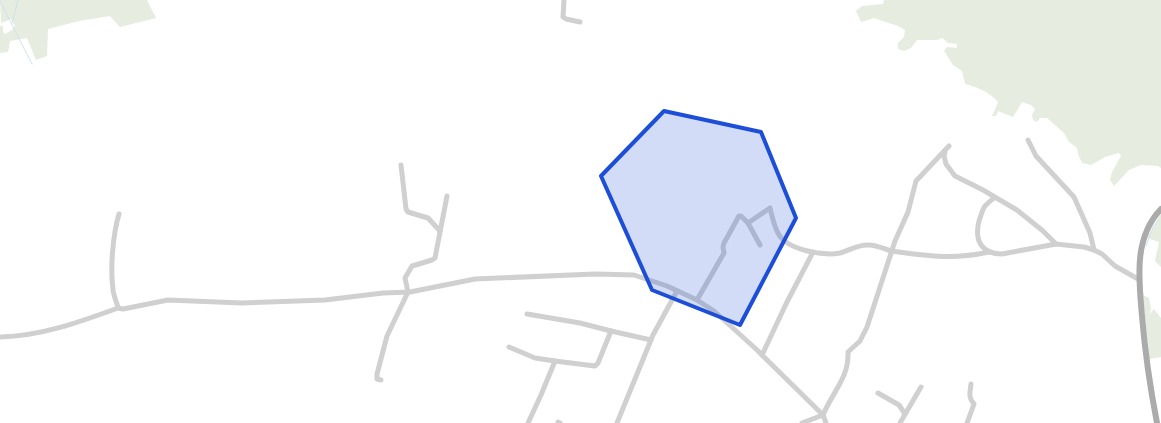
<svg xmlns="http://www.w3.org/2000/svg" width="1161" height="423" font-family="Lato,sans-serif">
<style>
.green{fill:#e6ecdf}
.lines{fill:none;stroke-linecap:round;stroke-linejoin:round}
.stream{stroke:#cfe2ee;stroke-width:1}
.minor{stroke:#d0d0d0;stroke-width:5}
.major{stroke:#ababab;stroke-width:6}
.marked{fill:#1d4ed8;fill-opacity:0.2;stroke:#1d4ed8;stroke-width:4;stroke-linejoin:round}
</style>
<rect width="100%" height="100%" fill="#fff"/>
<g class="green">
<path d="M0,0H147L156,18L120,27L110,16L79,21L48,29L47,56L36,60L27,38L10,41L8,52L0,53V26H3V32L5,34L12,30L15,26L11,19L1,23Z"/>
<path d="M884,0H1161V168L1158,166L1141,165L1129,170L1114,186L1110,180L1112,172L1121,156L1119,153L1105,157L1091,165L1082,163L1078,154L1077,148L1069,142L1064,133L1047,118H1040L1037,122L1033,120L1032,115L1035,109L1031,105L1022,102L1013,117L998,111L996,116H992L998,102C990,92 977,87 965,84L962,71L953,65L944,51L947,47L957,48V44L948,43L942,38L937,40H917L911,48L904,51L898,49V43L904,37L905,30L898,26L874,18L861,22L856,11L862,6L883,4Z"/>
<path d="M1161,214V267L1155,261L1159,242L1147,238Z"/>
<path d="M1143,295L1149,298L1151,309L1150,314L1154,309L1161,318V357L1149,359Z"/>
</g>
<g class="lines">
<g class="stream">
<path d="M0,1L32,64"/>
<path d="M12,23L18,0"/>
<path d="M1146,246L1153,227L1159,219"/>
</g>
<g class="minor">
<path d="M564,0L563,17L566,19L580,22"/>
<path d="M1028,140L1036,156L1074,197L1090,233L1094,250"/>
<path d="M945,153L944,156L946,164L955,176L983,190L1017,210L1043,231L1056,244L1084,247L1094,250L1102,254L1115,266L1138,279"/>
<path d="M401,165L406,209L408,212L428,218L440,231"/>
<path d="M994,198C991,200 988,203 985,206C982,210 981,216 979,221C974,241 982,254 1002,254L1056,244"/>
<path d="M748,223L770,208C772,216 774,226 778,233C786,250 823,256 840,253C850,250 859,244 869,245C877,245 884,249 891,251C928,256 952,260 989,252"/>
<path d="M697,300L724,253L723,247L724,243L739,216H741L748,223L760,245"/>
<path d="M118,308C117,302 113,295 113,289C110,268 113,234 119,214"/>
<path d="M527,314L580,323L611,331"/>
<path d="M0,337C41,336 80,322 118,308L123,309L168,300L242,303L325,300L383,293L410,292L475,279L595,274L634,275L667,286L697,300L714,311L756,349L823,415L826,423"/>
<path d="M509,347L535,358L555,361"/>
<path d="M762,355L786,304L813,252"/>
<path d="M381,380L377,379V374L387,336L408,292L405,278L412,266L432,260L435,258L447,196"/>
<path d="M878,393L899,405L905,414"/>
<path d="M558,422L560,423"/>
<path d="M528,423L541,395L555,361L595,366L598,363L611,331L651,340"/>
<path d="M617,423L653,335L677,291"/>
<path d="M802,423L823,415C833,391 849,378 848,352L860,341L867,327L895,241L908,212L916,181L949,146"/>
<path d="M900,423L921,387"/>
<path d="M967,423L974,404C968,397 970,393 971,384"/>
</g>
<path class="major" d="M1157,423C1150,387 1145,352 1142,316C1139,280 1133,238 1161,209"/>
</g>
<path class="marked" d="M664,111L761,132L796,218L740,325L652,290L601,176Z"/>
</svg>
